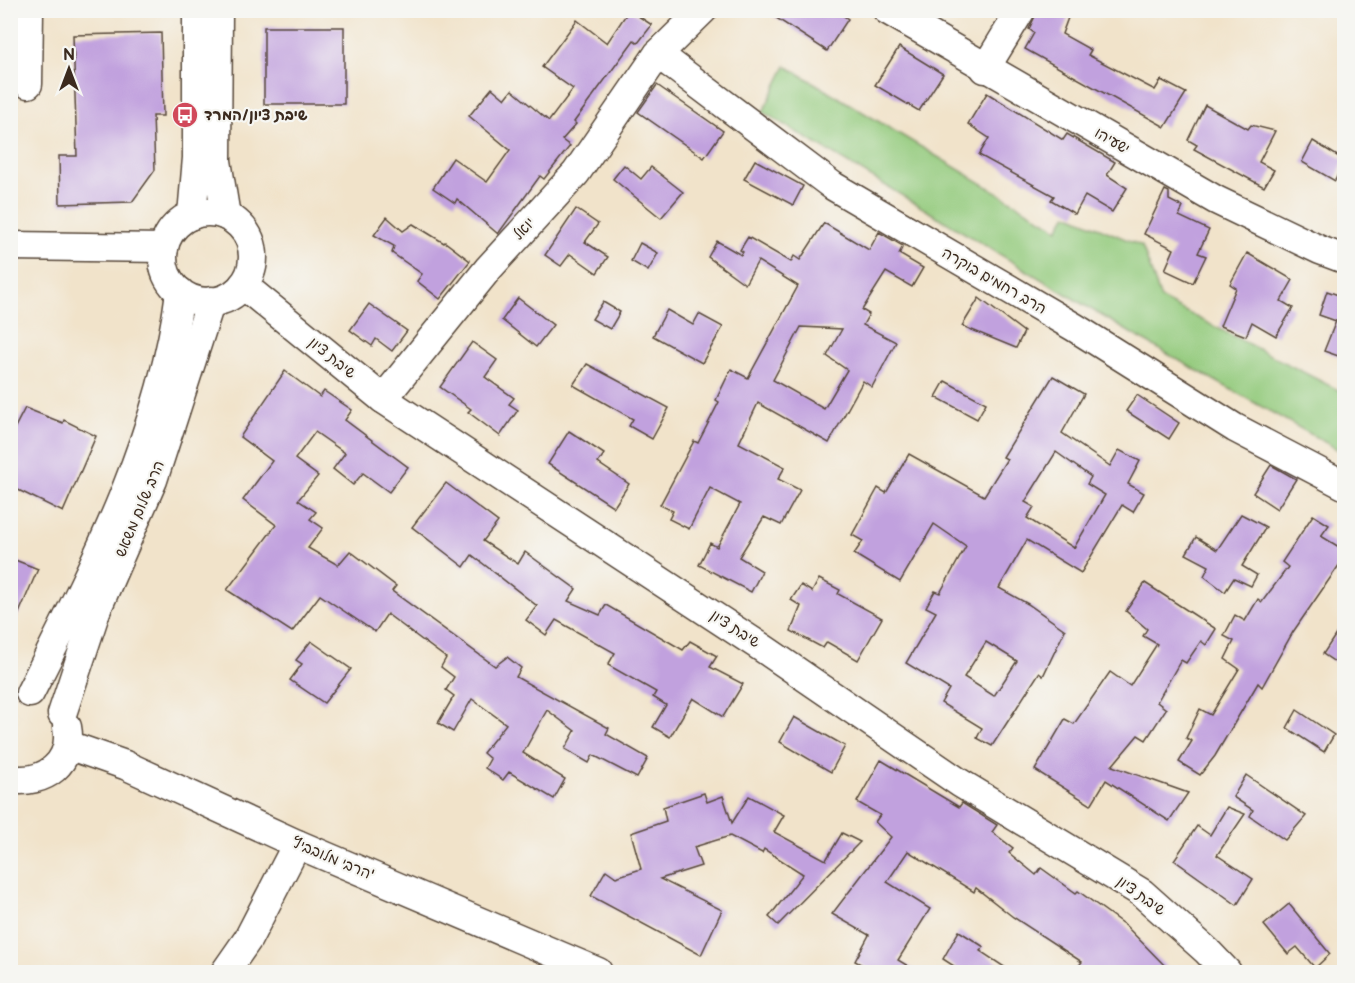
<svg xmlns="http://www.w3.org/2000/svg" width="1355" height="983" font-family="'Balsamiq Sans','Playpen Sans Hebrew',sans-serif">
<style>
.green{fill:#94cb7e;stroke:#687a4e;stroke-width:1.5}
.building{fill:#c1a1de;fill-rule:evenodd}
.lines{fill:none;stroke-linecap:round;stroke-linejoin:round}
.minor-casing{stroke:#564638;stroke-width:31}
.minor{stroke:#fff;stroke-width:28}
.labels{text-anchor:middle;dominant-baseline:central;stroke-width:4.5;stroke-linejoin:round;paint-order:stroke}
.poi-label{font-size:15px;font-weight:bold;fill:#3b2a1e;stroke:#f6f6f2;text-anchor:start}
.street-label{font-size:15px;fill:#3b2a1e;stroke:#f6f6f2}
</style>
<rect width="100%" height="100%" fill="#f6f6f2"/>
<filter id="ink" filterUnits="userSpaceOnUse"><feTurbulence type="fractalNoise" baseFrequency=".0167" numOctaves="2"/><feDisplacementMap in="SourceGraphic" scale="12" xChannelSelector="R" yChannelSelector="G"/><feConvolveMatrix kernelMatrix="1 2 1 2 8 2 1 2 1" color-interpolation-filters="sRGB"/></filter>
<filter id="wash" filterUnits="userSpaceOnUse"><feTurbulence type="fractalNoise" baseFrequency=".008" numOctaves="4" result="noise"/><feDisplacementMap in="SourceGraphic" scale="24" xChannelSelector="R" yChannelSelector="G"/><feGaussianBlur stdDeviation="1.35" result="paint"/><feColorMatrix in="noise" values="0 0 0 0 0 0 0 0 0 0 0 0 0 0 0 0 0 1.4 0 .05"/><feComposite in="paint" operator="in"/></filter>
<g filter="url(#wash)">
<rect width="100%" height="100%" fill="#f1e3ca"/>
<path class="green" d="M786,66L1058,229L1067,214L1142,246L1161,299L1344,393V453L1139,338L763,112Z"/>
<g id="blocks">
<g class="building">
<path d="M629,10L652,25L638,43L634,40L574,122L576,124L562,140L570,146L544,179L540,176L498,234L457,199L455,203L433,188L453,158L487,182L510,150L469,116L492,88L505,99L512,90L549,121L573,89L542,67L577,20L607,43Z"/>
<path d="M764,10H835L848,19L827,51Z"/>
<path d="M1059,10L1069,15L1062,34L1091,50L1088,55L1155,90L1161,80L1186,93L1165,127L1025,49L1034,33L1029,29L1038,10Z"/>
<rect x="264" y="27" width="80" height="77"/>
<path d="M161,33L163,116H153L155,170L132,202L60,204L59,156H77L73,35Z"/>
<path d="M899,47L943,74L919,111L875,85Z"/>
<path d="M657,85L723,131L704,158L638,112Z"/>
<path d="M987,93L1063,140L1067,134L1115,162L1107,175L1127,188L1112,212L1085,196L1075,214L1051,200L1054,196L979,155L989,138L968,124Z"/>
<path d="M1205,105L1248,129L1251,125L1275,131L1259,162L1274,170L1264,187L1194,149L1197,145L1188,140Z"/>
<path d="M1313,141L1344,160L1335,181L1302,162Z"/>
<path d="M755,160L803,186L793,205L744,179Z"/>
<path d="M624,165L641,179L651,167L683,192L661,218L613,179Z"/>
<path d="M1165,190L1169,192V200L1183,207L1179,216L1209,230L1198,253L1206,256L1193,283L1165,270L1174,249L1144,234Z"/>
<path d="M576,209L598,224L585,242L608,257L597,273L570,254L561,266L545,255Z"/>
<path d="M387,217L403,231L413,224L444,243L445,242L470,261L440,299L417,281L422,274L392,253L394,246L374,235Z"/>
<path d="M824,223L869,250L879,232L903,246L899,254L923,268L912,287L886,272L862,310L869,314L863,325L896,342L872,387L863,381L829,443L758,403L739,443L785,467L778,479L800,490L781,525L764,517L739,557L762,571L751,592L699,565L710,543L717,547L740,504L710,488L689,529L669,519L673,511L660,505L694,441L698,443L719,402L716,400L731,369L748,378L798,286L758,261L745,284L708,257L717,241L741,255L743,252L740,250L748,237L791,262L794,256L800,260ZM801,327L842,329L827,356L847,370L824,409L773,380Z"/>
<path d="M640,243L658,253L648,271L631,261Z"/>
<path d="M1247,253L1293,280L1281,301L1293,308L1276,336L1252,322L1246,336L1220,326L1236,288L1230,284Z"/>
<path d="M1327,291L1344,297V358L1324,351L1336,321L1319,315Z"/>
<path d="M518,298L553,325L536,347L502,320Z"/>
<path d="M979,298L1024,332L1016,348L962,326Z"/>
<path d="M603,302L620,312L610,329L592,319Z"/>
<path d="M369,304L407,331L392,351L376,339L372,346L350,330Z"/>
<path d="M667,310L693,325L699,314L723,327L702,363L653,336Z"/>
<path d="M472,342L497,360L485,377L514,398L509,404L518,410L500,436L468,412L471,409L440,387Z"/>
<path d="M587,364L669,408L652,439L629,426L633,419L573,385Z"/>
<path d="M285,371L320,397L324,391L352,410L345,420L408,467L389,492L363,473L353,485L333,469L345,453L315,432L295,459L318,476L298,500L316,512L310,519L323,528L308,548L338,565L350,551L396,586L392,591L495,666L507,657L521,668L516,677L609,728L606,734L648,758L637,778L593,755L589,763L565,749L575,731L547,710L523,753L565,779L554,799L509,772L503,780L485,768L490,759L483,753L506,724L472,699L453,732L438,723L454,696L446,690L454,677L441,667L446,658L387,614L375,632L320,595L292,632L227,590L276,525L243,500L272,461L240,437Z"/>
<path d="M1053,376L1084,394L1062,433L1110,466L1119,450L1140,461L1128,484L1144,493L1133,512L1122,505L1081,573L1027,540L999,588L1028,604L1065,630L1043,676L1039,673L992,746L977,738L982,728L941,703L949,689L906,663L936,612L926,607L935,591L940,593L966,546L934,524L900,582L854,554L863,541L852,535L878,488L886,493L909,454L984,496L1007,459L1003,457ZM1056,452L1091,477L1087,484L1105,495L1074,548L1027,518L1034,507L1025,502ZM986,642L1017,661L994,696L964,677Z"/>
<path d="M945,381L986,403L977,419L936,397Z"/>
<path d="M1137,395L1179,423L1169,439L1126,411Z"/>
<path d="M25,408L63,423L64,420L96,436L63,512L10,486V437Z"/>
<path d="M569,431L604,454L598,463L629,484L614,507L548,464Z"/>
<path d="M1271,465L1296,479L1277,509L1253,493Z"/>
<path d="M446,483L498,522L483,541L518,564L525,552L576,589L568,601L600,615L606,605L683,650L690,641L717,656L710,667L743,684L723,717L693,698L670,737L653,727L666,705L653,697L656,692L608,665L615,653L556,620L546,635L526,620L537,606L472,555L464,567L412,527Z"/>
<path d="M1241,514L1266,527L1242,566L1257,575L1251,586L1234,578L1225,592L1204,576L1209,566L1186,554L1196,537L1217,550Z"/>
<path d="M1313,515L1329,525L1321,536L1344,550V558L1293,632L1262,687L1258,683L1215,756L1200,775L1179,762L1192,741L1186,738L1200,709L1211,715L1239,669L1225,659L1234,641L1224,636L1235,615L1245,621L1258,599L1262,602L1288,567L1282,562Z"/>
<path d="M10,558L38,569L10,634Z"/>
<path d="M819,579L840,590L838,594L882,618L858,660L827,642L823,648L791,631L801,606L791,600L801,585L812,592Z"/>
<path d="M1145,583L1216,629L1206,645L1201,641L1186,663L1181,660L1157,702L1166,709L1146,740L1138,735L1112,766L1188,793L1169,821L1106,780L1091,805L1035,770L1065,719L1074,724L1110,672L1130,686L1157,644L1143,636L1147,629L1126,611Z"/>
<path d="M1344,622V668L1323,654Z"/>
<path d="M311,641L351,669L324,703L290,680L302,664L296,660Z"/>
<path d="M1297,710L1334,735L1324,752L1287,728Z"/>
<path d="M794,717L845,746L831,772L780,742Z"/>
<path d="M881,760L959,807L962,803L997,825L992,832L1013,848L1009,853L1036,875L1041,868L1076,893L1078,891L1126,926L1171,972H1073L1082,962L1013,917L976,888L974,892L908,851L887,882L930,909L898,960L918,972H875L855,961L869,935L832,914L891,837L875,822L880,815L857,802Z"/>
<path d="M1246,775L1306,816L1285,840L1250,816L1253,810L1233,797Z"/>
<path d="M704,793L707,802L723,796L732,823L749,796L784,815L774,832L826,860L842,833L860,842L778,925L769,917L803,874L764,849L762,853L730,836L694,847L701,866L660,879L722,910L701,955L591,896L606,870L616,877L641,869L631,833L666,821L663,807Z"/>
<path d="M1227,807L1245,814L1217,855L1253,879L1237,905L1174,860L1197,826L1210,835Z"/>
<path d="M1289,904L1330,954L1315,968L1297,947L1288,954L1264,925Z"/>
<path d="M959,931L984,947L980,951L1012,972H963L943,959Z"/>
</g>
</g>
</g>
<g filter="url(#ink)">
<use href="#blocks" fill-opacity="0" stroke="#564638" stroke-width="1.5"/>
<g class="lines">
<g class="minor-casing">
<g id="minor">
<path d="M218,10L217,161L226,216"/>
<path d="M887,10L1216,200L1320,250L1344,259"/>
<path d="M658,54L833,186L1074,327L1235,428L1344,485"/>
<path d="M985,69L1021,10"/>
<path d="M28,84L29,10"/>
<circle cx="208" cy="257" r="45"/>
<path d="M192,215L197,158V10"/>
<path d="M10,246L164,248"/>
<path d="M243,285L383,399L764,649L960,783L1142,893L1207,951L1227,972"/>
<path d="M383,399L488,269L576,173L658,54L703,10"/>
<path d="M30,693C94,566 162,435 180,292"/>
<path d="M62,714L96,611L153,480L211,301"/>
<path d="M68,745L125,765L297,844L598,972"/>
<path d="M10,779C44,785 74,763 67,727"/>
<path d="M225,972L248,939L297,844"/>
</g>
</g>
<use href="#minor" class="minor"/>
</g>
</g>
<defs>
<g id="bus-disc" transform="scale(1.35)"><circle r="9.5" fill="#d1495b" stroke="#f6f6f2"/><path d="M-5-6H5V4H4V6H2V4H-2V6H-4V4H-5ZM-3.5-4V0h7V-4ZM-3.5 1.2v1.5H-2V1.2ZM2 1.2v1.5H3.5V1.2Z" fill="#fff"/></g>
</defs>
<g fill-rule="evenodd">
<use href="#bus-disc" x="185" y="115"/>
</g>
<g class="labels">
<g class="poi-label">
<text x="204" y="115">שיבת ציון/המרד</text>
</g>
<g class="street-label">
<text transform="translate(1112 141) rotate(30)">ישעיהו</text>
<text transform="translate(524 229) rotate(-48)">יואל</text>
<text transform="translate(994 281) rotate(30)">הרב רחמים בוקרה</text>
<text transform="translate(332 358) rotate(39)">שיבת ציון</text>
<text transform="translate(140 509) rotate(-67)">הרב שלום משאש</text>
<text transform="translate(735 629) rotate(33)">שיבת ציון</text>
<text transform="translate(333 859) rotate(23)">הרבי מלובביץ'</text>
<text transform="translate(1141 896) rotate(36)">שיבת ציון</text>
</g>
</g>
<rect width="1355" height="983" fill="none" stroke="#f6f6f2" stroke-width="36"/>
<g transform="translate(69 69)" stroke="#f6f6f2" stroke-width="4.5" paint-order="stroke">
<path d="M0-4.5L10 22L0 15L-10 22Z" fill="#3b2a1e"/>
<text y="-9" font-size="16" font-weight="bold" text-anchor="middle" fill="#3b2a1e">N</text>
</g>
</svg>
